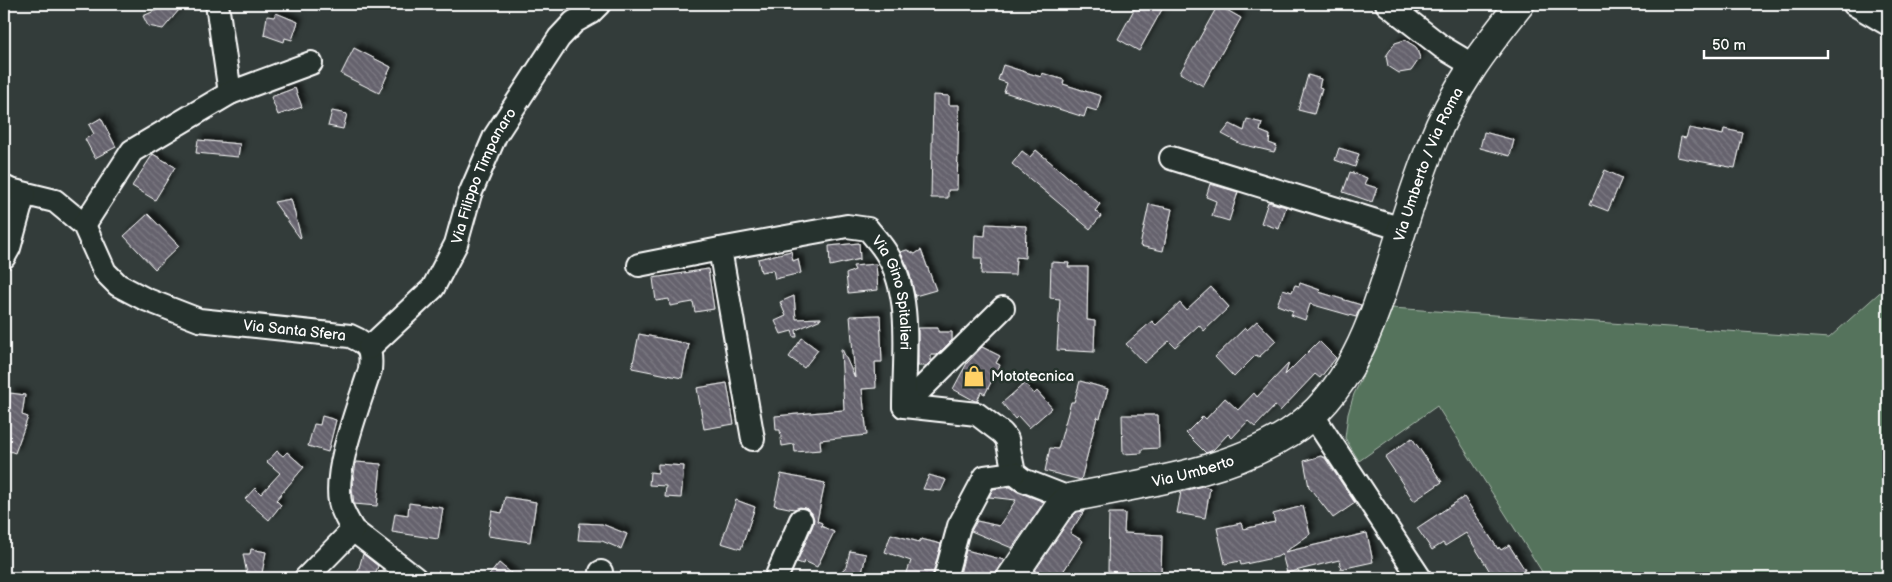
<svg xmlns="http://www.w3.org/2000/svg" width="1892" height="582" font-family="'Balsamiq Sans',sans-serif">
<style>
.grass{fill:#54735b;stroke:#aab9ad}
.building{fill:url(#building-back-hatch);stroke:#fff;filter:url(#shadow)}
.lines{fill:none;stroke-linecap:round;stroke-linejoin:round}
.minor-casing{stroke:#fff;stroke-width:26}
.major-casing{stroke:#fff;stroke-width:31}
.minor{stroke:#26332d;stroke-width:22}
.major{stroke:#26332d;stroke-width:28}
.labels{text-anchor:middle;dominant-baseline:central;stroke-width:5;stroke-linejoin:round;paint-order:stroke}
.street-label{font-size:15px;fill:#fff;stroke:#26332d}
.poi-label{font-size:15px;fill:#fff;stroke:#26332d;text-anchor:start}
</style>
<defs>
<pattern id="building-back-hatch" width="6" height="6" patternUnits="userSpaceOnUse" patternTransform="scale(1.25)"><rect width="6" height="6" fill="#65626d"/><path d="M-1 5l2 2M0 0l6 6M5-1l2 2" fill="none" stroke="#7c7a83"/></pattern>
<filter id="shadow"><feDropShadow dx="4.5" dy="-4.5" stdDeviation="2.5" flood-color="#0009"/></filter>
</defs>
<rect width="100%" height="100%" fill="#333c3a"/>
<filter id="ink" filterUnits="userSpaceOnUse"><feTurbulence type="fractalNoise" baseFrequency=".02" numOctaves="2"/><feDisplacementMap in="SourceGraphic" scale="10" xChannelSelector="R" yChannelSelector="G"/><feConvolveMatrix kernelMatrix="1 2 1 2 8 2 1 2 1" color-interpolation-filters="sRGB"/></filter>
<g filter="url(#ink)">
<path class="grass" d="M1888,285V578H1546L1437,406L1359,461L1345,438L1348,414L1354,394L1377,347L1392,308L1829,338Z"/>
<g class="building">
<path d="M171,4H184L163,29L148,26L143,16Z"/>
<path d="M1137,4H1165L1139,51L1118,39Z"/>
<path d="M1218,5L1241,18L1203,86L1180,73Z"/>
<path d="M276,13L298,22L292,40L285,38L284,42L264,35L267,16L274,17Z"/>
<path d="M1405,40L1416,47L1420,58L1411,71L1399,73L1388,66L1386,56L1395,43Z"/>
<path d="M354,48L391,67L379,93L341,74Z"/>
<path d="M1003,65L1041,77L1042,73L1064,80L1063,84L1101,96L1097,111L1087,108L1084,117L1004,92L1007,83L998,80Z"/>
<path d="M1308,75L1321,79L1319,87L1322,88L1314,114L1298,110Z"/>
<path d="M295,88L302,107L278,115L271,97Z"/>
<path d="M933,95L949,96V105H959L957,190H948V198H931Z"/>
<path d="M332,111L347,114L343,129L328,126Z"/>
<path d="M101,118L116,147L95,158L85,139L94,134L89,125Z"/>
<path d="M1247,119L1262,123L1260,131L1270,135L1269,143L1277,146L1274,152L1241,144L1222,134L1230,124L1244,131Z"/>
<path d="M1689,128L1723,135L1724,129L1743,133L1735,168L1677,157L1681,137L1686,138Z"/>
<path d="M1484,132L1514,140L1510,156L1480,148Z"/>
<path d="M198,140L240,144L238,157L196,153Z"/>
<path d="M1339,148L1359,154L1355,167L1335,160Z"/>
<path d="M1036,150L1100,204L1095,211L1101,216L1090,229L1012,164L1022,151L1030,157Z"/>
<path d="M153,154L175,167L155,200L132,186Z"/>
<path d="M1605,170L1622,178L1608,211L1590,204Z"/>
<path d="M1350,172L1367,178L1364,184L1377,188L1372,202L1343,192Z"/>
<path d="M1210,184L1238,192L1229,221L1212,216L1216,201L1206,197Z"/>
<path d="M291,199L301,237L300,238L274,202Z"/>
<path d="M1268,202L1286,207L1279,229L1261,223Z"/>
<path d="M1149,204L1172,209L1163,251L1140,246Z"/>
<path d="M148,214L179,246L155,269L124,236Z"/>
<path d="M986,224L1026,226L1025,258L1016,257L1015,275L981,274L982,258H974L975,235L985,236Z"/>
<path d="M859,243L860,259L830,266L829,246Z"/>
<path d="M907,250L915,254L921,250L936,290L915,296L908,267L900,252Z"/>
<path d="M791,251L793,261L798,259L801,273L775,279L773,270L761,272L758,259Z"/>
<path d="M1051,262L1069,263L1068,267H1088L1087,320L1095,321L1094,352L1057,350L1060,299L1050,298Z"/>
<path d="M876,264L878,290L848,293L846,274L855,270L853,266Z"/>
<path d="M708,269L714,309L695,312L693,302L670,306L669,299L656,301L653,278Z"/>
<path d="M1300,283L1320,290L1319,292L1361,305L1356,317L1310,304L1305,320L1291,315L1293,311L1277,305L1283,289L1292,292L1295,285L1299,286Z"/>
<path d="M1211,287L1229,307L1204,331L1199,325L1175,347L1169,341L1144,363L1126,344L1152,321L1156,325L1180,303L1186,310Z"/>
<path d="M794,296L796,319L821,318V319L796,330L797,337H794L792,331L781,334L775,321L786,316L780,302Z"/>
<path d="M880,315L882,362H875L876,388L862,389L867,435L820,440L821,450L795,452L794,444L782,446L780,430H776L775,416L844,410L841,349H842L855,378L850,316Z"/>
<path d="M1257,321L1276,341L1259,357L1256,355L1234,377L1215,357L1245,328L1247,330Z"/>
<path d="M918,328H938V332H952V340L937,355H931V361L926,366H918Z"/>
<path d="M639,334L689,344L682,378L632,368Z"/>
<path d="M802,338L818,350L804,368L789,357Z"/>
<path d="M1319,341L1336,358L1320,378L1315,374L1280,411L1275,406L1255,427L1248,421L1232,438L1228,434L1213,450L1206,453L1186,433L1203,416L1206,419L1225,398L1238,410L1254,393L1257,397L1289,363L1285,375Z"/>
<path d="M982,347L1000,356L996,363L1000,365L985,394L981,392L977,401H975L953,389L967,363Z"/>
<path d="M1080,381L1108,389L1100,418L1097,417L1081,480L1045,471L1050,448L1058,449L1071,402H1074Z"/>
<path d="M727,383L734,424L704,429L697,388Z"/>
<path d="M1025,383L1034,394L1037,391L1052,408L1029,428L1018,416L1015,419L1002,403Z"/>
<path d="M10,393L25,395L22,415L28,417L15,453L4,449V408L9,410Z"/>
<path d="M1122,415H1158L1159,448L1142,449V453L1123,454Z"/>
<path d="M322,416L336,420L328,452L308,446L314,424L320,425Z"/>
<path d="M1412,438L1442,482L1414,501L1385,457Z"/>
<path d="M277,451L283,456L287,452L304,467L276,500L281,505L269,520L245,499L255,488L261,494L280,473L267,462Z"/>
<path d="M1321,456L1325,458L1355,503L1333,518L1309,487L1304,461Z"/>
<path d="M356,462L381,464L377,506L354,504L352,488Z"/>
<path d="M658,464L684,466L681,498L665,497L666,486L649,485L650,472L658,473Z"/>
<path d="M781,474L825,483L817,521L822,523L821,526L834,532L817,567L804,561L803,564L797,562L813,525L814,519L812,513L806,508L800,507L794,509L774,505Z"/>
<path d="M929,475L946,480L941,491L923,489Z"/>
<path d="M1202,486L1210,488L1205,518L1177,513L1181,492Z"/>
<path d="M1010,487L1018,492L1044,502L1012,548L971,531L977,521L999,526L1016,500L989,497L993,489Z"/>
<path d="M505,497L536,502L530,542L488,536L492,511L502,513Z"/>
<path d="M1464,497L1498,549L1499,547L1501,550L1509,545L1525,570L1521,572L1525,578H1494L1466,533L1445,546L1443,543L1432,550L1417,528Z"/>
<path d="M736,500L755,507L741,549L721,543Z"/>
<path d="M409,503L443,508L438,539L392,532L395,513L408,515Z"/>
<path d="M1303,506L1310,534L1285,552L1367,533L1373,562L1341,569L1339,560L1287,573L1282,554L1277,557L1241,565L1240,561L1225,564L1217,528L1241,523L1243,529L1275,522L1273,514Z"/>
<path d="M1084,511L1070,533L1083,541L1059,578H1030L1070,519L1077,512Z"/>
<path d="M1109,513H1125L1124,533L1162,535L1161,577L1116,576V572L1108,571Z"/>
<path d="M580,523L602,524L627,534L621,549L602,541L578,540Z"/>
<path d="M891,534L919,542L921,539L941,544L932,578H905L911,561L885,552Z"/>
<path d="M251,549L266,552L262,573L247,574L243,554H250Z"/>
<path d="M966,550L1004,560L998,570L996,578H959Z"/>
<path d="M850,551L866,554L861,578H834L846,567Z"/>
<path d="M363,554L378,566L374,578H356Z"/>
<path d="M499,563L517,578H487Z"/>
</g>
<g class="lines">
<g class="minor-casing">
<g id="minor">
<path d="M217,4L230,93"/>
<path d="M1387,4L1442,47L1472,65"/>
<path d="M1854,4L1888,24"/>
<path d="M1171,158L1402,229"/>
<path id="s1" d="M4,187L10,190L55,201L84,225L105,272L118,285L145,299L199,320L350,336C369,344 372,349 370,370C359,405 334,467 340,502C342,512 348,521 353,530L415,578"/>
<path d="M84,225L132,151L230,93L311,63"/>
<path d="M4,257L9,248L24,194"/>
<path d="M639,265L720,249"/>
<path id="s2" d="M369,348L433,288L456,244L470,194L495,136L559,38L574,22L590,13L599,4"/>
<path d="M904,406L1003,308"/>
<path d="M1312,414L1420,578"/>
<path id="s3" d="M753,439L720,249L847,226L868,229C874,237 882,245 887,254C913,296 904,358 904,406L977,414L1002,433L1007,439L1014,473L1023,480L1069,498"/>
<path d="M601,572V578"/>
<path d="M306,578L353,530"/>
<path d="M776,578L801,520"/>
<path d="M945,578L959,526L985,477L1014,473"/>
</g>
</g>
<g class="major-casing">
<g id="major">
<path id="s4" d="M1011,578L1058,509L1069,498C1142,483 1225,474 1289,433C1351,393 1373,321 1394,255C1406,218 1417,180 1432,144C1453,90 1484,49 1520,4"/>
</g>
</g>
<use href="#minor" class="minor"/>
<use href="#major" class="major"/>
</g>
</g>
<defs>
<g id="shop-bare" transform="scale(1.725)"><path d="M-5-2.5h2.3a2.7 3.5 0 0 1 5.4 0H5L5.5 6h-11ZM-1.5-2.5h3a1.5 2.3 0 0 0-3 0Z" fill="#ffd166" stroke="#26332d" stroke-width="2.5" paint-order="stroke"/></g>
</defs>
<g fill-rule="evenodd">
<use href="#shop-bare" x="974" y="376"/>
</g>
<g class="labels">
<g class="street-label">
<text stroke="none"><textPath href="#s4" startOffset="638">Via Umberto / Via Roma</textPath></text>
<text stroke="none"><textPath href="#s2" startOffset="211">Via Filippo Timpanaro</textPath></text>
<text stroke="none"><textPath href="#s3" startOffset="414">Via Gino Spitalieri</textPath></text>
<text stroke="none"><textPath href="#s1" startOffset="345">Via Santa Sfera</textPath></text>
<text stroke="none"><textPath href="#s4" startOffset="226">Via Umberto</textPath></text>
</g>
<g class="poi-label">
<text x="991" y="376">Mototecnica</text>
</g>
</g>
<rect width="1892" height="582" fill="none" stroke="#26332d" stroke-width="20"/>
<rect x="10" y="10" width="1872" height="562" fill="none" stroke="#fff" stroke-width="2" filter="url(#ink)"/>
<path d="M1704 50v8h124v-8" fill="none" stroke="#ffffff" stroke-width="2.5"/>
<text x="1712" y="50" font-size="15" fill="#ffffff" stroke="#26332d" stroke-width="4" paint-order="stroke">50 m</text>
</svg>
